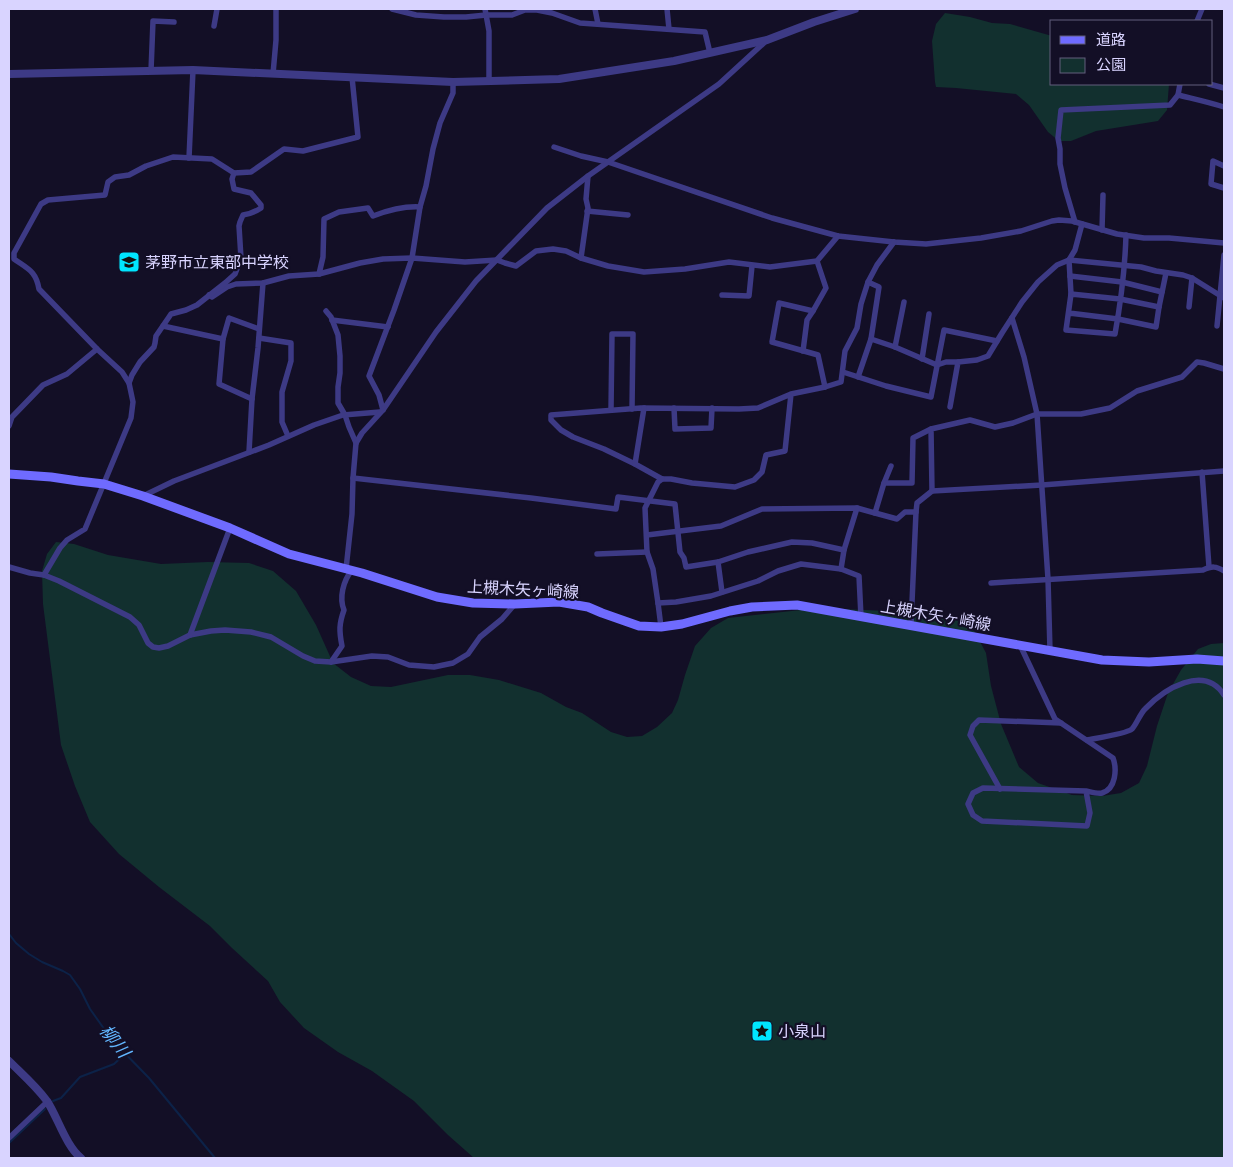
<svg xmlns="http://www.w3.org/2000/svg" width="1233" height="1167" font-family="'PT Sans','Noto Sans JP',sans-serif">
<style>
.green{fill:#12302f}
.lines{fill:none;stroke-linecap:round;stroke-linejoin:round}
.stream{stroke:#0c2248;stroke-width:2}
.minor{stroke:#3d3a85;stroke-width:5.5}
.tertiary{stroke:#3d3a85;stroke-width:8}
.secondary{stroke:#6f6bff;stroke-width:9}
.labels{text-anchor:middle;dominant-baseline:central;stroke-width:4.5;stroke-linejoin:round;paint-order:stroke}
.poi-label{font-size:16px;fill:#d9d4ff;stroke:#130f26;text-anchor:start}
.street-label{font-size:16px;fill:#d9d4ff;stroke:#130f26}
.water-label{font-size:18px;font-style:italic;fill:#62b6ff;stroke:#130f26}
</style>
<rect width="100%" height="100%" fill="#130f26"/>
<g class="green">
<path d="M945,13L970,17L992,23L1010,24L1052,36V84H1169L1167,110L1158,121L1096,131L1071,141H1059L1048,132L1029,105L1016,94L956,88L936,87L935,82L932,41L936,24Z"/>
<path d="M56,542L74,544L108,555L161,564L208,562L249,563L273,571L296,591L316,625L333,663L351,677L371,686L391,687L448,675H470L499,680L541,693L566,707L582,713L611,732L627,737L642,736L657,727L672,713L678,700L685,675L695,646L711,628L728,618L819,608L887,611L927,615L959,620L975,632L986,653L991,686L1001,724L1019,767L1038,783L1072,795L1102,796L1121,793L1139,783L1147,766L1157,726L1168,693L1181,670L1198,649L1211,644L1224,643V1158H474L448,1135L414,1101L372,1071L338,1052L304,1028L280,1002L268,981L232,948L210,926L159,887L119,854L90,822L75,786L61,745L43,604L42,571L47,554Z"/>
</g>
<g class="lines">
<g class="stream">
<path d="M9,934L16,943L29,954L42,962L63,971L70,975L80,989L90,1009L112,1040L149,1078L215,1158"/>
<path d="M53,1101L61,1098L80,1077L114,1064L125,1054"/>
<path d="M9,1143L45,1109"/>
</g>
<g class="minor">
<path d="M392,9L416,15L444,17H466L486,15H512L525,10H537L552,13L580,23L705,32L710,53"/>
<path d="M485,9L489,31V82"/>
<path d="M595,9L598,24"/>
<path d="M667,9L669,29"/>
<path d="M1197,21L1202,9"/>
<path d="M214,26L217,9"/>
<path d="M151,71L153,21L174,22"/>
<path d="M273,74L276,40V9"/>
<path d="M1209,84L1224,88"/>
<path d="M1178,95C1194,99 1208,102 1224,107"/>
<path d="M554,147L581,156L608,162L772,218L838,236L894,242L926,244L981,238L1021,231L1052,221L1059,220L1072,221L1117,234L1144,238H1169L1224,243"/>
<path d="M189,158L193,70"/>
<path d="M1224,166L1213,161L1211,184L1224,188"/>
<path d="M587,211L628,215"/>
<path d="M1075,222L1065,188L1060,164V149L1058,138L1061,110L1170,105L1178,95L1180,84"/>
<path d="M1102,230L1103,195"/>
<path d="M581,258L588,208L586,199L588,176"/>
<path d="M817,261L826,288L813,311L779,303L772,342L818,355L825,387"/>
<path d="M319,274L323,257L324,219L339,212L368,208L373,216C389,210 404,206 420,207"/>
<path d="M1070,276L1122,282L1162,292"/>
<path d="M868,282L879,287L871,339"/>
<path d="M1071,294L1069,260L1075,250L1082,224"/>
<path d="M209,295L212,297L227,287L236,284L263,283L289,276L319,274L360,263L383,259L412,258L465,262L497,260L505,263L516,266L536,251L553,249L566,251L581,258L608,266L644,272L685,269L729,262L770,267L817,261L838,236"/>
<path d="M722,295L749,296L752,266"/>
<path d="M1159,307L1166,273"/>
<path d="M1189,307L1192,278"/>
<path d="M326,311L331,317L338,335L340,356V373L338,387V403L345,415L349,427L356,443"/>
<path d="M1069,313L1118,319L1156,327L1159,307L1120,299L1071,294L1066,330L1115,334C1121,301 1125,268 1126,235"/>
<path d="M1012,318L1024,357L1037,414L1048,579L1050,651"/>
<path d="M332,320L388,327"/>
<path d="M163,326L223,339"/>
<path d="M1217,326L1224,255"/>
<path d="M259,338L291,343V361L282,392V422L288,436"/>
<path d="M895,347L904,302"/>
<path d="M803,351L807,320L813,311"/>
<path d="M922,359L929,314"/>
<path d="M843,372L886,386L931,397L944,330L997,341"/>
<path d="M858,377L871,339L895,347L937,365L946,362H958"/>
<path d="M129,383L132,375L140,362L154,347L155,343L156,336L169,317L171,314L186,310L197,305L225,283L235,274L241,258L239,226L240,222L243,215C250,214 255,212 261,208V205L251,193L234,189L232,179L234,173"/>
<path d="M791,394L785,451L766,455L762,472L754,480L735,487L692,483L671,479H662L635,464L604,449L573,437L561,430L551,420V415L641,408L739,409L758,408L791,394L825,387L841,382L845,351L857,328L861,304L868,282L877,265L894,242"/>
<path d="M252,399L219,384L223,339L229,318L259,329"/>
<path d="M950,407L958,362L977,360L988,356L1002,333L1022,302L1038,282L1057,265L1069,260L1141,267L1156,271L1183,275L1192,278L1224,298"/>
<path d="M674,408L675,429L711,428L712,408"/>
<path d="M383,410L379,395L369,376L394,310L412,258L420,207L426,186L433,149L440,123L453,93V82"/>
<path d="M611,410L612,334H633L632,409"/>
<path d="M9,426L12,417L43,385L67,374L97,349"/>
<path d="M249,452L252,399L258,348L263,283"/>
<path d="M635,464L644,408"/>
<path d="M1202,472L1209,567"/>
<path d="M353,478L531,498L616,509L618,497L675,504L680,552L684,558L686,567L718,562"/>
<path d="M884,483L891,466"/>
<path d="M932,491L931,429L970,420L995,427L1013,423L1037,414H1081L1110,408L1137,391L1182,377L1197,362L1204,363L1224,369"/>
<path d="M143,496L174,481L269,445L314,425L343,415L380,412"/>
<path d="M857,508L875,513L884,483H912L913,438L931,429"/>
<path d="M875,513L897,519L905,512H916"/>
<path d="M647,535L721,526L762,509L857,508L844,550L841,569"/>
<path d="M597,554L647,552"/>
<path d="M9,567L30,573L44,575L59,581L130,617L139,625L148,643L153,647L159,648L168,646L190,635L211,631L225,630L251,632L271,637L303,656L315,661L331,662L372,656L388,657L409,665L434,667L453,663L468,654L480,637L502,619L515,604"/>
<path d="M346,569L352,514L353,478L356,443L362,433L383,410L436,332L476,281L547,208L588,176L719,84L766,41"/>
<path d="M44,575L60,548L67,540L85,529L131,418L133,402L129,383L122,372L97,349L39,289C36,271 28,269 14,259V253L41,204L48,200L105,195L108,182L115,177L129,175L146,166L173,157L212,159L234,173L251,172L284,149L303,151L358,137L352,77"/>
<path d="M991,583L1203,570C1212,566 1216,566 1224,571"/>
<path d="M722,592L718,562L748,552L792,542L812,543L844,550"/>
<path d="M658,603L676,602L711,596L758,581L778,571L801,564L841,569L859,576L861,617"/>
<path d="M911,625L916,512L917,503L932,491L1042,485L1224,471"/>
<path d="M661,627L658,603L653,569L647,552L645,508L658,482L662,479"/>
<path d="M190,635L230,528"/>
<path d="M1020,645L1055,719L1113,758C1117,769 1116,789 1102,793C1098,794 1091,792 1086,791L983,788L973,793L968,804L973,815L982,821L1087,826L1090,813L1086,791"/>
<path d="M331,662L342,646C339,631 339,624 344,610C339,598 343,581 352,570"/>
<path d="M1087,740C1097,738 1126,734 1132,729C1136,725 1140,714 1145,709C1164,689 1204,664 1224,695"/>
<path d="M1000,789L970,735L973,726L979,720L1061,723"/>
<path d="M9,1138L47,1102"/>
</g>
<g class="tertiary">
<path d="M9,74L193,70L453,82L559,79L674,61L767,40L814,22L855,9"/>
<path d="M9,1061C22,1074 36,1086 47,1101C58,1118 66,1146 81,1158"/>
</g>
<path class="secondary" d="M9,474L51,477L78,481L104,484L143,496L230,528L289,554L362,573L437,597L473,603L515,604L559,602L588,607L602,613L639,626L661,627L682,624L730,611L752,607L797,605L1102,660L1149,662L1197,659L1224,661"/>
</g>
<defs>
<g id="school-square" transform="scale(1.125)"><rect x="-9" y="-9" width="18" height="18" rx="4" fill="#00e5ff" stroke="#130f26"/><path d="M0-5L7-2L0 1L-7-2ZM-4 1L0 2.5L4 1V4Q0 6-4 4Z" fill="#111"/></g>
<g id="sight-square" transform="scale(1.125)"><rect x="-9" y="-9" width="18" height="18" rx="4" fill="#00e5ff" stroke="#130f26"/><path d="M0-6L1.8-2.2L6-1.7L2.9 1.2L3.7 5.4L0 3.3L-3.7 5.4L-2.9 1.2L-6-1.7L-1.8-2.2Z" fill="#111"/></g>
</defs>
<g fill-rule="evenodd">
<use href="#school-square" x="129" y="262"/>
<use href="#sight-square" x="762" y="1031"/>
</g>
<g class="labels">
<g class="poi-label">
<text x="145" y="262">茅野市立東部中学校</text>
<text x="778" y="1031">小泉山</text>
</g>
<g class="street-label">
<text transform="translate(523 589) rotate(3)">上槻木矢ヶ崎線</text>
<text transform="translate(936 615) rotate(10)">上槻木矢ヶ崎線</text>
</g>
<g class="water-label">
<text transform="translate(115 1041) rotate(52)">柳川</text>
</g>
</g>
<rect width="1233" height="1167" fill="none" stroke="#d9d4ff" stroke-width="20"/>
<rect x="1050" y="20" width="162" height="65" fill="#130f26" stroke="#625e7d"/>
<rect x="1060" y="36" width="25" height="8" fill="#6f6bff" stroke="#625e7d"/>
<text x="1096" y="45" font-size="15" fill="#d9d4ff">道路</text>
<rect x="1060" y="58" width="25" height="15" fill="#12302f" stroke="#625e7d"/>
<text x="1096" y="70" font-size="15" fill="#d9d4ff">公園</text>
</svg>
